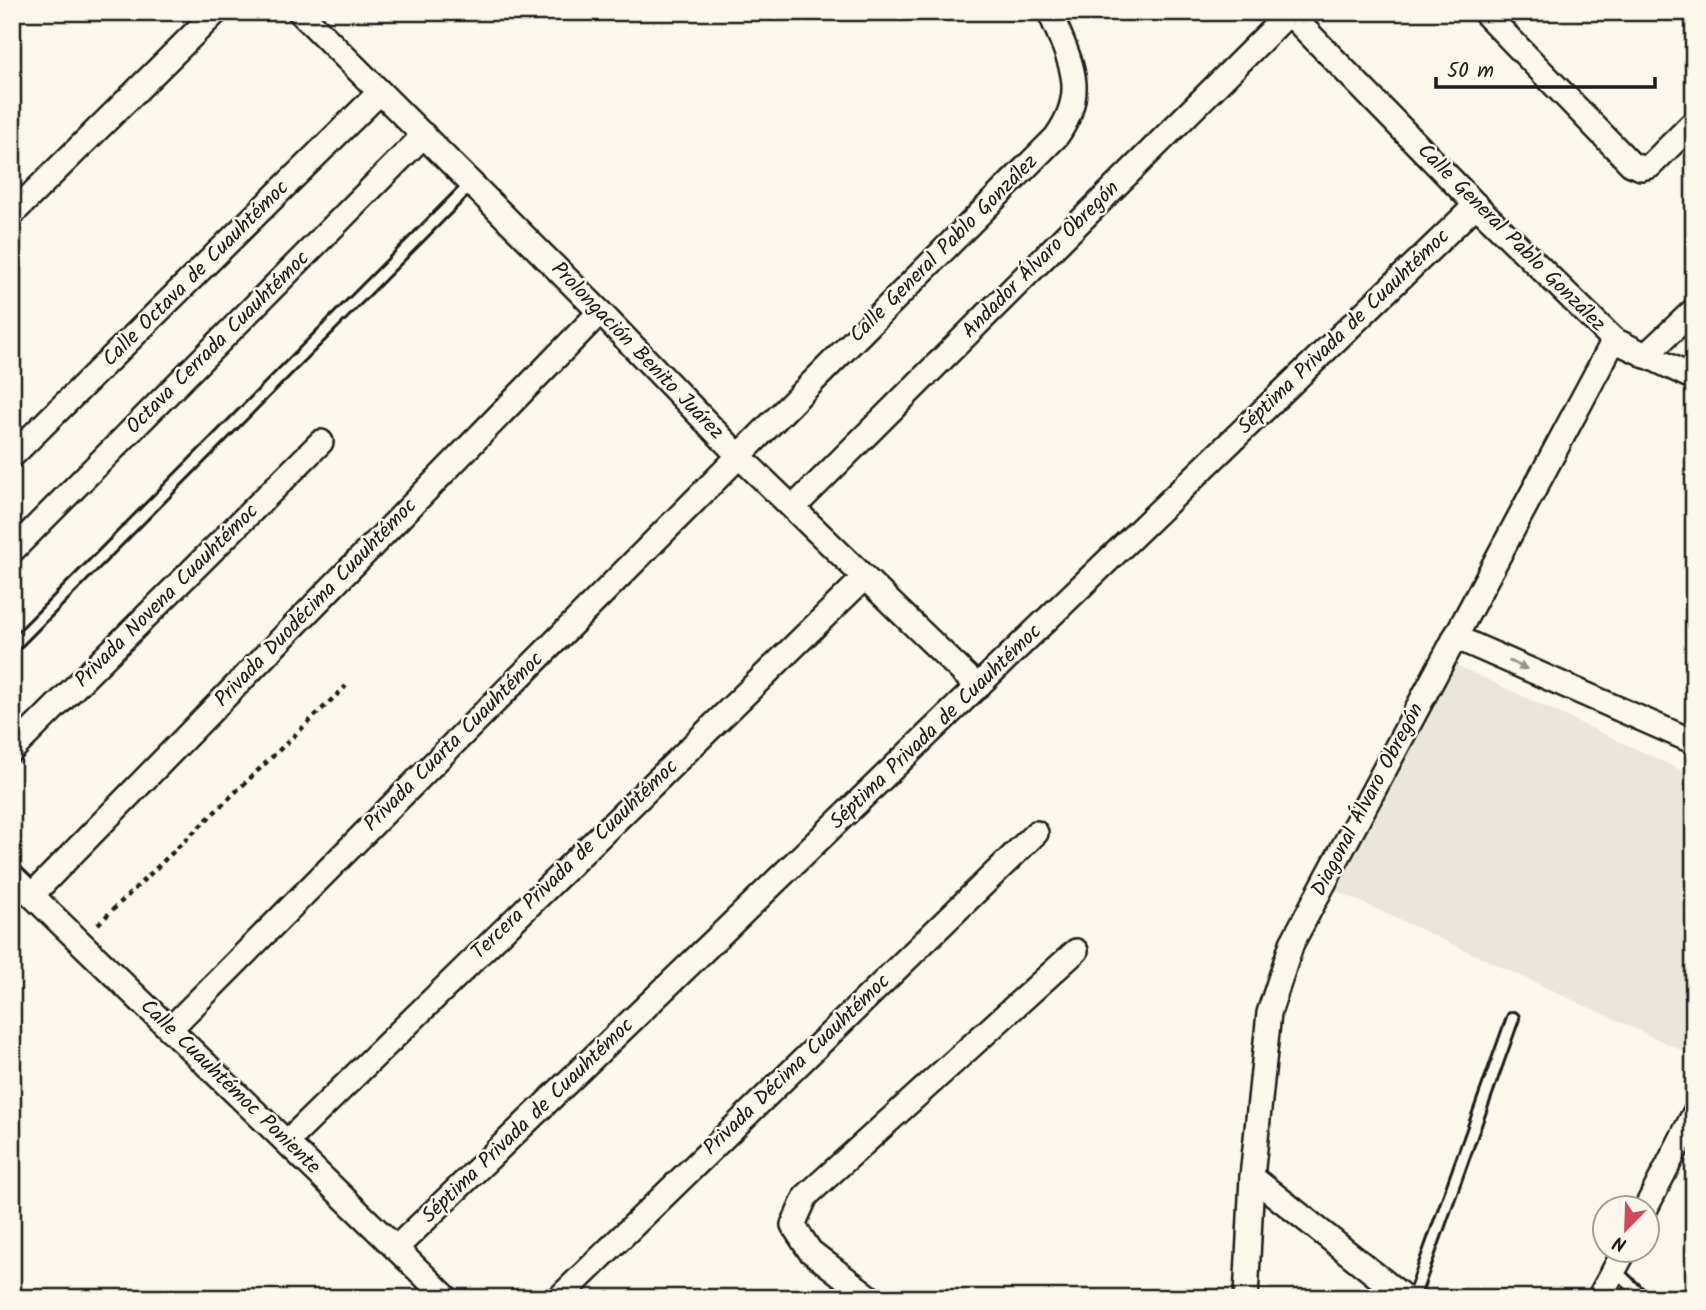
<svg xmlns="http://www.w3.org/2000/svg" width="1706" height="1310" font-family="Kalam,sans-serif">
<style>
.built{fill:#eae6dc}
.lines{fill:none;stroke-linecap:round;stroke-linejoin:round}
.service-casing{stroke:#1c1c1c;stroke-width:16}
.minor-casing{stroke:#1c1c1c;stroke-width:28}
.path{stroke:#1c1c1c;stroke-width:4.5;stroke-dasharray:5 5;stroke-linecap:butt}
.service{stroke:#fbf7ec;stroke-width:10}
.minor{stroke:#fbf7ec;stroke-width:23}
.oneway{fill:#97948e}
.labels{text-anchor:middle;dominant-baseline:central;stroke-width:5;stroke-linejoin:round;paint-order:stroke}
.street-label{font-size:21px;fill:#1c1c1c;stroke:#fbf7ec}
</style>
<rect width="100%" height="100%" fill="#fbf7ec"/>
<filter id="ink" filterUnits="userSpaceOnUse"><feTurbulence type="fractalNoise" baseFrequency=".0143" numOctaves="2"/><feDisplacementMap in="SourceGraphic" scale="14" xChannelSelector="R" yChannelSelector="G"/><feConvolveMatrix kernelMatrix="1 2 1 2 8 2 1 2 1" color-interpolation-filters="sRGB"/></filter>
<g filter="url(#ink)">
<path class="built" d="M1443,659L1694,776V1056L1335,890Z"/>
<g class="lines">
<g class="service-casing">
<g id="service">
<path d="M12,647L472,183"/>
<path d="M1615,1270L1644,1298"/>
<path d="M1413,1298L1513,1018"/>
</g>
</g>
<g class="minor-casing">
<g id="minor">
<path d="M300,12L600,312L738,455L978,687"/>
<path d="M1288,12L1476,205L1614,340L1694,378"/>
<path d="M1484,12L1631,164L1641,168L1650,166L1694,122"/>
<path d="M12,214L216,12"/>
<path d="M1645,356L1694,310"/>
<path d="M12,456L380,92"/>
<path d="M794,507L1289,13"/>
<path d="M12,551L424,135"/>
<path d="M1455,637L1694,742"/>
<path d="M12,750L321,442"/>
<path d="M12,876L447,1298"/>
<path d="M32,895L600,312"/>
<path d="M170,1029L1056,137C1090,90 1069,60 1050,12"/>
<path d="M287,1142L864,578"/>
<path d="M1252,1177L1405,1298"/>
<path d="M1646,1208L1694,1114"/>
<path d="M396,1248L1476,205"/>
<path d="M559,1298L1036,833"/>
<path d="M871,1298L810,1251L793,1225L806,1196L1076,951"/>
<path d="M1246,1298L1252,1177L1269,1013L1292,943L1614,340"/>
<path d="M1599,1298L1625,1250"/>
</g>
</g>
<path class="path" d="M98,924L346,686"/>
<use href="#service" class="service"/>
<use href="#minor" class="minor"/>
</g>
<defs><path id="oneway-solid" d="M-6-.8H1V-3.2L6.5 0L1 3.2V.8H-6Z" transform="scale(1.75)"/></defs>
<use class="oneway" href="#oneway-solid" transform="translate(1518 665) rotate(24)"/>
</g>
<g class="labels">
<g class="street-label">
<text transform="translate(1511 238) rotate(45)">Calle General Pablo González</text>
<text transform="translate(944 249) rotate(-45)">Calle General Pablo González</text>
<text transform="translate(1041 260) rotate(-45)">Andador Álvaro Obregón</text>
<text transform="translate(196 274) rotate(-45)">Calle Octava de Cuauhtémoc</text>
<text transform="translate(1344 332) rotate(-44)">Séptima Privada de Cuauhtémoc</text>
<text transform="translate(218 343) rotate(-45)">Octava Cerrada Cuauhtémoc</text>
<text transform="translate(637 351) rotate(46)">Prolongación Benito Juárez</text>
<text transform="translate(167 596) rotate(-45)">Privada Novena Cuauhtémoc</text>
<text transform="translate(316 603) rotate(-46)">Privada Duodécima Cuauhtémoc</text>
<text transform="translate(936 727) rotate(-44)">Séptima Privada de Cuauhtémoc</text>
<text transform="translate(454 742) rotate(-45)">Privada Cuarta Cuauhtémoc</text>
<text transform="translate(1368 800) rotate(-62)">Diagonal Álvaro Obregón</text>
<text transform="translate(575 860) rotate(-44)">Tercera Privada de Cuauhtémoc</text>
<text transform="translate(797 1065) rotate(-44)">Privada Décima Cuauhtémoc</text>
<text transform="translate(230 1087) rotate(44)">Calle Cuauhtémoc Poniente</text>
<text transform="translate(528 1121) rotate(-44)">Séptima Privada de Cuauhtémoc</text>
</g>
</g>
<rect width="1706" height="1310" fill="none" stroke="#fbf7ec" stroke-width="42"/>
<rect x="21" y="21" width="1664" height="1268" fill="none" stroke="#1c1c1c" stroke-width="2.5" filter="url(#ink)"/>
<g transform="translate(1626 1229) rotate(203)"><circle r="33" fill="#fbf7ec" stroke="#a29f99" stroke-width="2"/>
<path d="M0-5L12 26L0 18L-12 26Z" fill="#d1495b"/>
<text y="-10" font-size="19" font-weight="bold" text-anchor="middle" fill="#1c1c1c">N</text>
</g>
<path d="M1436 77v10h219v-10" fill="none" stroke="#1c1c1c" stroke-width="3.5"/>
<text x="1447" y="77" font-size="21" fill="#1c1c1c" stroke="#fbf7ec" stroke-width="5" paint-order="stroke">50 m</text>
</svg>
